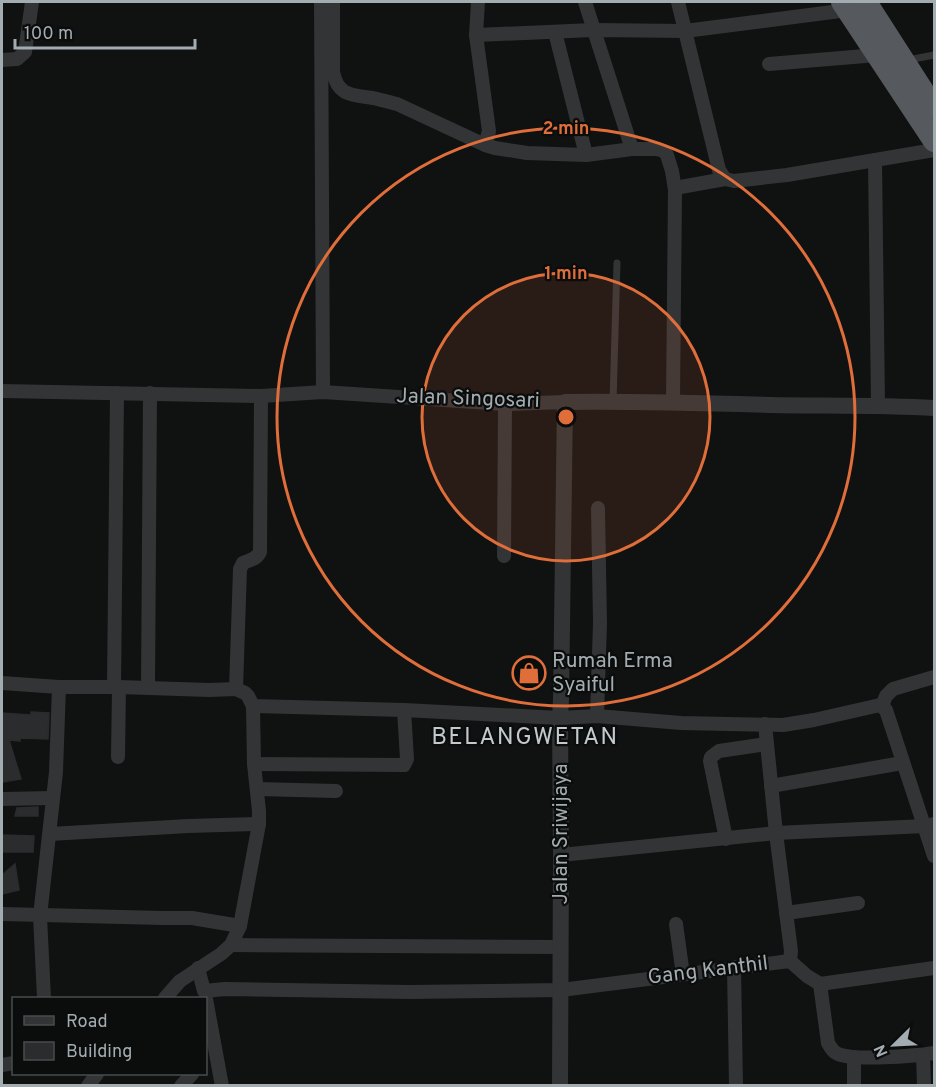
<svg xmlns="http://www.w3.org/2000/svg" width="936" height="1087" font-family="Overpass,sans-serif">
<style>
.building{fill:#2b2c2d;stroke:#2a2b2d;stroke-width:1.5}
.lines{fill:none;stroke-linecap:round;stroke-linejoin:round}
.service{stroke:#323436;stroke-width:7}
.minor{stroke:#323436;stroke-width:14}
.tertiary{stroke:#323436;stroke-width:16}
.trunk{stroke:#565a5e;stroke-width:22}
.ring{fill:none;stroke:#df6e3a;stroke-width:3}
.labels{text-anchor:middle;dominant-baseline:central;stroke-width:4.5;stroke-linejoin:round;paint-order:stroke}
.street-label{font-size:21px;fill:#a3acb1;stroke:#0b0c0c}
.poi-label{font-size:21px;fill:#a3acb1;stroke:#0b0c0c;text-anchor:start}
.quarter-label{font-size:24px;letter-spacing:1.5px;fill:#c3cacd;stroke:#0b0c0c}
.centre{fill:#df6e3a;stroke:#0b0c0c;stroke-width:3}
.ring-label{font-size:18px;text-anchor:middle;font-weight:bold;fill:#df6e3a;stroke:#0b0c0c;stroke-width:4.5;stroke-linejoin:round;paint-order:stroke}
</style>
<rect width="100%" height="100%" fill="#101111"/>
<g class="building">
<path d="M31,712L49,713L48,739L20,738V741L9,740L21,779L2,782V713L31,715Z"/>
<path d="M38,807V816H15L17,808Z"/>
<path d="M2,835L34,836L33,852H2Z"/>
<path d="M15,864L19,890L2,894V875Z"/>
</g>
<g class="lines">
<g class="service">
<path d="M908,60L934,55"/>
<path d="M613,402L617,263"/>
</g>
<g class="minor">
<path d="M321,2L323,392"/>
<path d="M333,2V71C337,96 352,95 373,98C382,100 389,102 397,104L485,145"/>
<path d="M478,2L476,35L489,131L485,145L495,148L527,153L586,155L632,149H657L664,151L667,155L672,171L675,190L673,402"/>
<path d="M585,2L632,149"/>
<path d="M678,2L719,170L725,179L734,181L787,175L934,150"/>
<path d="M555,32L586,155"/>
<path d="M476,35L593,30L685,31L848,10"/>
<path d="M2,60L17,59L25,52L32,2"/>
<path d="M769,64L877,55"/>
<path d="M875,160L878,405"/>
<path d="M675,188L725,179"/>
<path d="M2,391L261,396L323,392L505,404L565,402"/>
<path d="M504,556L505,404"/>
<path d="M2,683L59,687H119L209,690L236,689L245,693L248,696L253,706L404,710L560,718L597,716L681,723L783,725L814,720L880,705L886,710L934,856"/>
<path d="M114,687L117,393"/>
<path d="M148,687L150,393"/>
<path d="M236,689L240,569L243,563C250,560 257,559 260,552L261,396"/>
<path d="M882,706L886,696L893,689L934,677"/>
<path d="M597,716L600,623L598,508"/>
<path d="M765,724L776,833L791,951L790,961"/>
<path d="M118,757L119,687"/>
<path d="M254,764L402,765H404L407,759L404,710"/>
<path d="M771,786L902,763"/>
<path d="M257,789L336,791"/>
<path d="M2,799L53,798"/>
<path d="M50,834L188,826L259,824"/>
<path d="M726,839L710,761L711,757L719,751L767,744"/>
<path d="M561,855L776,833L925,826L934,824"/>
<path d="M786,913L858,903"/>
<path d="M2,914L162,918H192L240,926"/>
<path d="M676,924L683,975"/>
<path d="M231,945L561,947"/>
<path d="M734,967L736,1086"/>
<path d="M198,968L204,991L225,989L409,992L561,990L790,961L807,976L820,984"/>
<path d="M820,984L828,1043C831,1048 833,1052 838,1054C855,1061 914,1056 934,1053"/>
<path d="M820,984L934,968"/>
<path d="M44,998L40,916L56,772L59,687"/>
<path d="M165,998L180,981L221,954L231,945L240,926L259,824V811L254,764L253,706"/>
<path d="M206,999L222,1086"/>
<path d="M923,1055L924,1086"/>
<path d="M2,1065L14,1063"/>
<path d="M88,1086L97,1074"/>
<path d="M181,1086L192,1074"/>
<path d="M854,1086V1057"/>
</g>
<path class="tertiary" d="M560,1086L561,855L560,718L561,699L565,402C633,401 702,403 770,405C825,406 880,405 934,408"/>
<g class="trunk">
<path d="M842,2L934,141"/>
<path d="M866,2L934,108"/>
</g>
</g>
<circle cx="566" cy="417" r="144" fill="#df6e3a" fill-opacity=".12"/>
<g class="ring">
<circle cx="566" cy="417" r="144"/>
<circle cx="566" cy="417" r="289"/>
</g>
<defs>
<g id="shop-ring" transform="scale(1.725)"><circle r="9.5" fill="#0b0c0c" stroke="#df6e3a" stroke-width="1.5"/><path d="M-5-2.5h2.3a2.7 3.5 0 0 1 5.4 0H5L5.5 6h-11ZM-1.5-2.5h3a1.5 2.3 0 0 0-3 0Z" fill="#df6e3a"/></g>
</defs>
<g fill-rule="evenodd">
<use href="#shop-ring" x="529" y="673"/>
</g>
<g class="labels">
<g class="street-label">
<text transform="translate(468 399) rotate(2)">Jalan Singosari</text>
<text transform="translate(561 834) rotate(-90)">Jalan Sriwijaya</text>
<text transform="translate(708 971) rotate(-7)">Gang Kanthil</text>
</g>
<g class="poi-label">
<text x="552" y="661">Rumah Erma<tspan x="552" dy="24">Syaiful</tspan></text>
</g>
<g class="quarter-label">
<text x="525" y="738">BELANGWETAN</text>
</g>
</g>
<circle cx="566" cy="417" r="9" class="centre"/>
<g class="ring-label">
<text x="566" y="134">2 min</text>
<text x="566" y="279">1 min</text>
</g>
<rect width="936" height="1087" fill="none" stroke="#a3acb1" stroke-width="6"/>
<rect x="12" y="997" width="195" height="78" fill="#0b0c0c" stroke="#484c4e" stroke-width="1.5"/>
<rect x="24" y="1016" width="30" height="9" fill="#323436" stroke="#484c4e" stroke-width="1.5"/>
<text x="66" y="1027" font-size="18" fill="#a3acb1">Road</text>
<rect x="24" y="1042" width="30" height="18" fill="#2b2c2d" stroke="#484c4e" stroke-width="1.5"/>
<text x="66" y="1057" font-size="18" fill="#a3acb1">Building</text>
<g transform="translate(894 1045) rotate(246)" stroke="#0b0c0c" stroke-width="4.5" paint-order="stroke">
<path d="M0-4.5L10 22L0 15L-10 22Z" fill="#a3acb1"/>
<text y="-9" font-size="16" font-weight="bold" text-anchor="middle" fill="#a3acb1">N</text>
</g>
<path d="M15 39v9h180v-9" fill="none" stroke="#a3acb1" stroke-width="3"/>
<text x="24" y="39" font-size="18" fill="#a3acb1" stroke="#0b0c0c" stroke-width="4.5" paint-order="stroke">100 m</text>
</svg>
